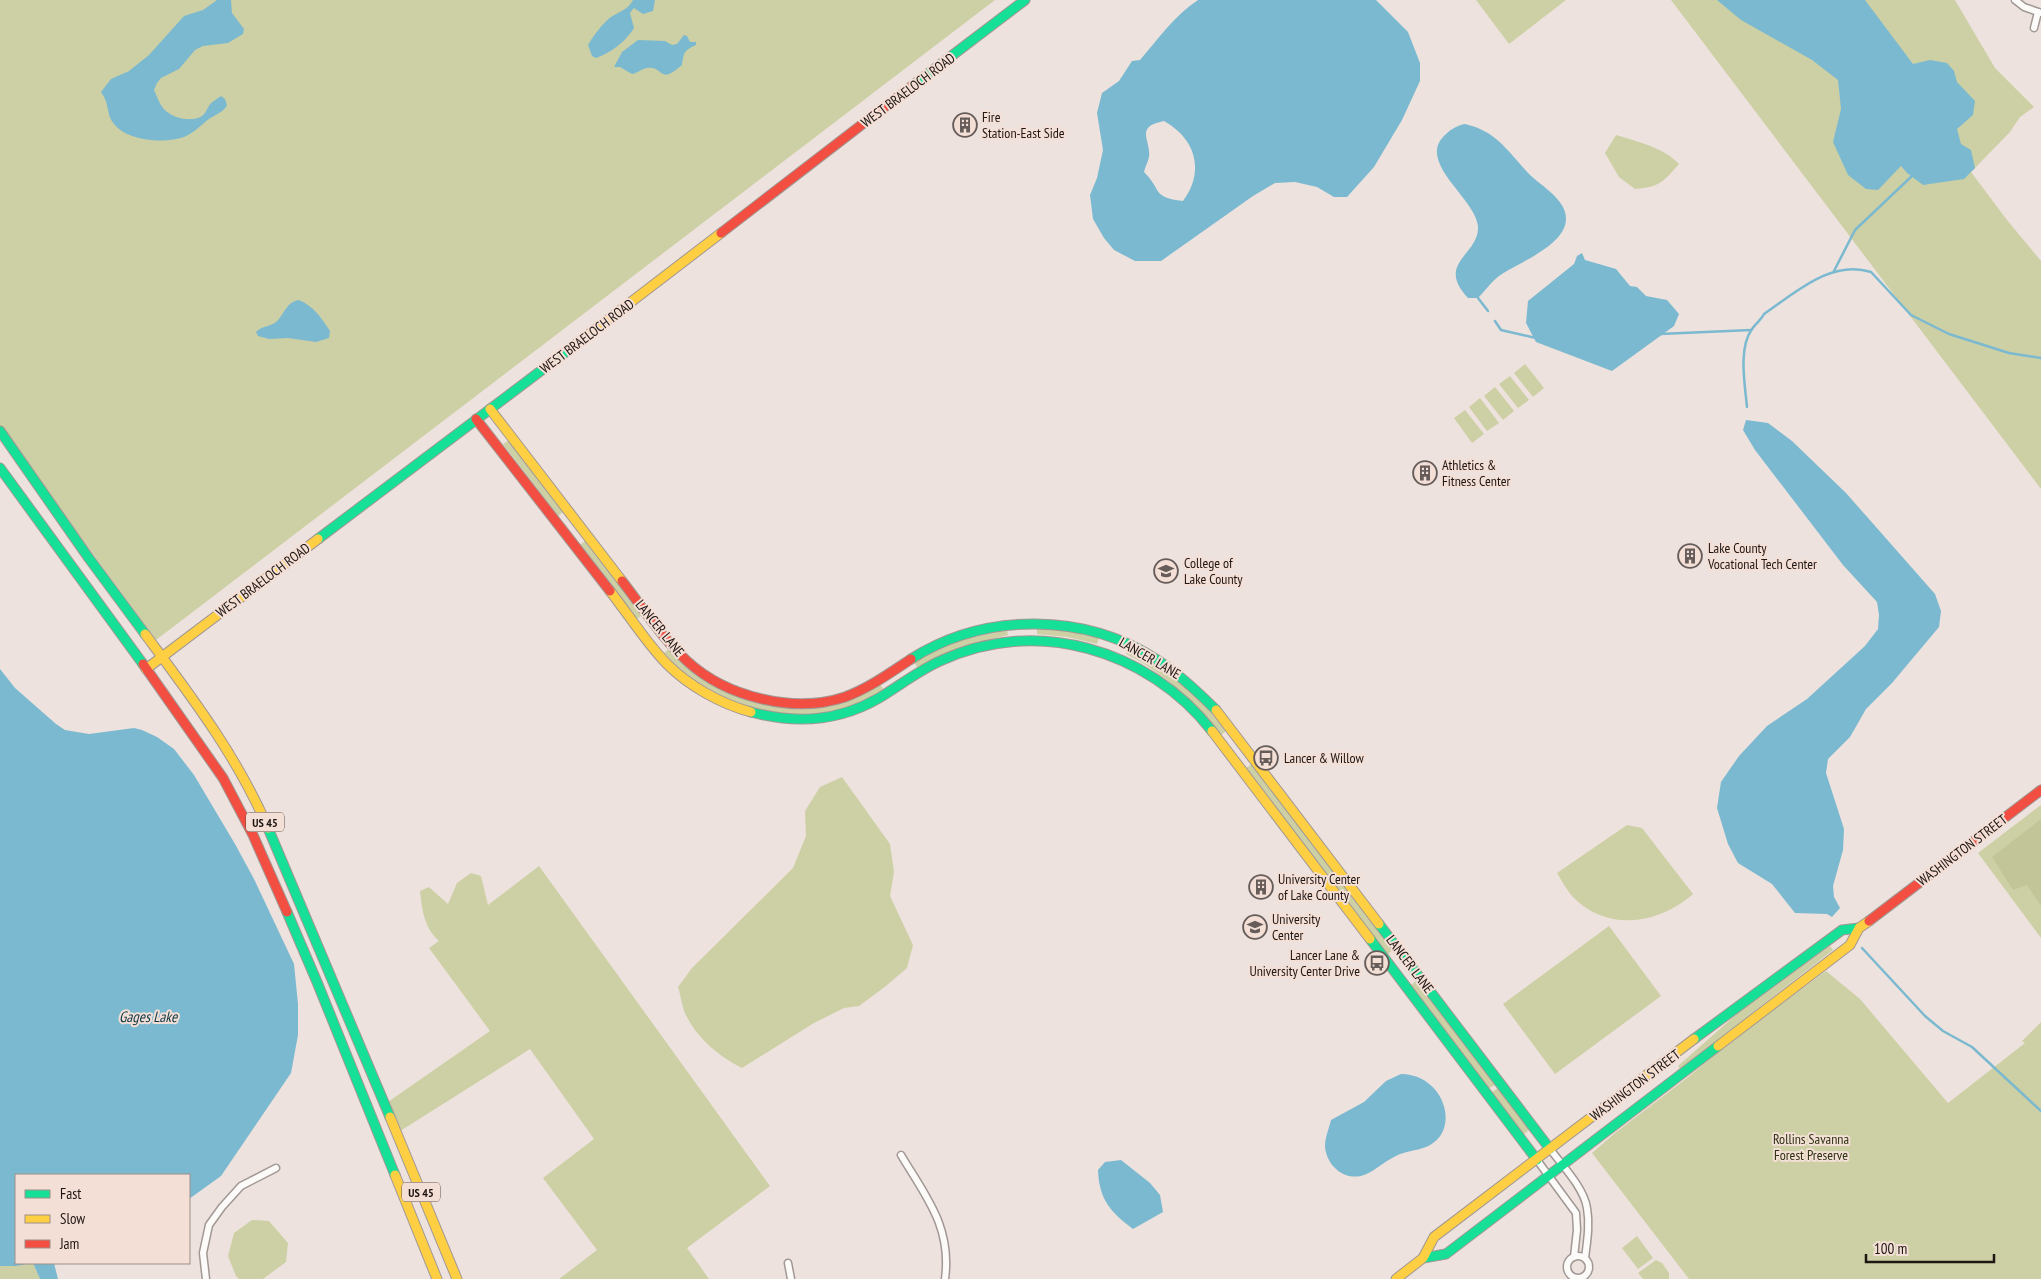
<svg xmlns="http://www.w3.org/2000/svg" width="2041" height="1279" font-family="'PT Sans Narrow',sans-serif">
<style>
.green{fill:#cdd0a5}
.forest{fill:#c2c598}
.water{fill:#7bb9d0;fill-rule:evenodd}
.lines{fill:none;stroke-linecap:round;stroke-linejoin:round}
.stream{stroke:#7bb9d0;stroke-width:2.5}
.street-casing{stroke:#a19894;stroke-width:9}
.fast-casing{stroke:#a19894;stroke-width:11}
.slow-casing{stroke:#a19894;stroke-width:11}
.jam-casing{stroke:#a19894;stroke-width:11}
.street{stroke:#fcfbfa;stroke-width:6}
.fast{stroke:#16e098;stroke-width:9}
.slow{stroke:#ffcf43;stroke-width:9}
.jam{stroke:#f24e42;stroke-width:9}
.labels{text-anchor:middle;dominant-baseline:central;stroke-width:4;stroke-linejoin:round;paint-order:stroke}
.shield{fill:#f4dfd6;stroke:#5e524e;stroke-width:1}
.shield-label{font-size:12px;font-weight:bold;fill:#1e1613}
.street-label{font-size:14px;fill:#1e1613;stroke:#f4dfd6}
.poi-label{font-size:14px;fill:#1e1613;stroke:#f4dfd6;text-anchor:start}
.park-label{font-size:14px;fill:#2c3211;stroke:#f4dfd6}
.water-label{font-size:15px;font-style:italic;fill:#0d3847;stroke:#f4dfd6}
</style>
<rect width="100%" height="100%" fill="#ede2dd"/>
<g class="green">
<path d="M0,0H995L156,640L0,427Z"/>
<path d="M1476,0H1566L1509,44Z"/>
<path d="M1671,0H1955L1995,68L2034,107L2020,117L2010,132L1971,172L2007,220L2041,261V489Z"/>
<path d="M1616,135C1638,142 1663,147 1679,164C1663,182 1660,187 1635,189L1619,177L1605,153Z"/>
<path d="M1525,364L1544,388L1533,397L1514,373Z"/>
<path d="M1510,376L1529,400L1518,408L1499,384Z"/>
<path d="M1495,387L1514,411L1503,420L1484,396Z"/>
<path d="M1480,398L1499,423L1487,431L1469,407Z"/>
<path d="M1465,410L1484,434L1472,443L1454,418Z"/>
<path d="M508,441L563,512L558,516L503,444Z"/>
<path d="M585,541L642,615L637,619L580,545Z"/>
<path d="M1037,628L1064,630L1099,638L1097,644L1068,637L1037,634Z"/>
<path d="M1007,630L1008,635L960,647L917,667L914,662L960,640Z"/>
<path d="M669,649C707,692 775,718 832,706C849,702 865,694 880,684L883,689C817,735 724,713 669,658L664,653Z"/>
<path d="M1128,649C1168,669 1199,696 1226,731L1221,735C1195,701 1164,673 1126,654Z"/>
<path d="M1252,764L1393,950L1388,954L1246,768Z"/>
<path d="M842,777L890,844L894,872L890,896L913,945L907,968L886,986L859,1006L844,1008L814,1023L742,1068C720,1057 698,1039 687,1017C682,1009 681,996 678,987L692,968L793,868L806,836L805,811L820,787Z"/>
<path d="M2041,805V938L1978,853Z"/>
<path d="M1627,825L1642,828L1693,894C1659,924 1607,933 1572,896C1566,889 1562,881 1557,873Z"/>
<path d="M539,866L770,1186L687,1248L709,1279H559L597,1250L543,1178L594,1139L530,1049L397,1133L385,1104L490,1031L429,948L439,941C424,928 422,909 420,891L429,887L448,904L457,883L471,873L481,876L488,905Z"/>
<path d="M1609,926L1661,996L1555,1074L1503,1004Z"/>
<path d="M1830,946L1833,950L1819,961L1680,1069L1678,1066L1738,1013Z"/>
<path d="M1826,971L1860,999L1948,1103L2025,1043L2022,1041L2041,1022V1279H1689L1592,1153L1615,1133L1687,1078L1730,1042Z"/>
<path d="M1416,981L1495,1085L1489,1088L1411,985Z"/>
<path d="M1498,1088L1529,1130L1524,1134L1492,1092Z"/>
<path d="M252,1220L269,1221L288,1243L286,1262L263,1279H239L236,1276L228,1256L234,1233Z"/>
<path d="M1637,1236L1653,1258L1638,1269L1622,1248Z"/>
<path d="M1656,1260L1662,1263L1669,1273V1279H1643L1638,1273Z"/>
<path d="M33,1263L40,1279H0V1266H16Z"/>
</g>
<path class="forest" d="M2041,819V906L2027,885L2013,890L1992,857Z"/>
<g class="water">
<path d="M217,0H231L232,13L244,29L243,34L228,43L203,46L195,50L179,69L161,78L157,83L154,90C157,96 159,103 163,108C171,118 191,123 202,116C206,113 206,110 209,106C211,102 217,99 221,96L225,99L227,105C224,112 216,114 209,119C201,125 194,133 184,137C165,144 127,141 114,124C106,115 110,104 101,92L111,79L129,71L149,55L184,16L203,10Z"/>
<path d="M633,0H655L653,11L643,14L634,8L630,13L634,28C626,41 611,53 596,58L592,56L588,45C593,36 603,23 611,17C620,11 628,10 633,0Z"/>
<path d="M1198,0H1376L1408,32L1420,63V81L1402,120L1374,167L1347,197H1334L1317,187L1295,182L1275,183L1253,196L1161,261H1135L1114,250L1104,238L1093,219L1090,195L1097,178L1103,150L1097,113L1102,93L1119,81L1132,61L1140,60C1158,39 1175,15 1198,0ZM1164,121C1196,139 1205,171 1183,201C1151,197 1163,191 1144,172C1145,167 1148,162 1149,157C1151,139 1134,127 1164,121Z"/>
<path d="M1717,0H1865L1913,64L1930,60L1947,63L1954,71L1957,82L1975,101L1973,115L1957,129L1961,144L1971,150L1975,168L1964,179L1923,185L1907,173L1901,166L1878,190L1866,189L1848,175L1833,142L1841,109L1838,80L1812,60L1741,20Z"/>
<path d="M684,35L687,36L690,42H696V45C683,51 684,53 682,65C658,86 665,66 647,68C641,69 638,73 632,74L620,67H614L622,52L638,40L665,41L672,45L677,44Z"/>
<path d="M1465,124C1497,131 1509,153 1530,175C1541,185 1556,194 1563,207C1580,241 1520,261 1499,276C1491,282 1485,291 1478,298H1468C1435,263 1479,255 1478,227C1477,200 1418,164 1443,137C1450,130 1455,126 1465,124Z"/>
<path d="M1582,253L1585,260L1616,269L1630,286L1637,287L1646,296L1667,300L1679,314L1674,326L1612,371L1536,342L1526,323L1528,301L1574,264L1577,256Z"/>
<path d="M299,300C312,305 322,318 330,331L329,338L316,342L288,338L269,339L258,336L256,332C262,325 273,327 278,320C285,312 287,302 299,300Z"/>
<path d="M1746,420L1768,423L1792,441L1846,493L1935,594L1941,611L1939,627L1892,683L1866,709L1850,737L1828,759L1826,773L1844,829L1843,850L1833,886L1834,897L1840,908L1832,917L1827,914L1795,913L1772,884L1738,863L1728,844L1717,808L1721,782L1739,756L1767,726L1807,699L1865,646L1878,629L1879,615L1877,602L1843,565L1755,450L1743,430Z"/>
<path d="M0,669L15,688L56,724L65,730L89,734L134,728L142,730L157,737L174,749L194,775L235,844L254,879L294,964L298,1004V1035L291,1073L221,1176L189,1199V1175H16V1263H54L58,1279H40L33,1263L16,1266H0Z"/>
<path d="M1401,1074C1415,1074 1428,1080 1437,1092C1450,1110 1450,1137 1426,1147C1416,1151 1404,1151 1394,1157C1383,1162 1373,1173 1361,1176C1342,1180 1326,1164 1325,1146C1325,1137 1329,1129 1331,1120L1364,1102L1386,1081Z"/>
<path d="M1121,1160L1150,1183L1160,1195L1163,1212L1133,1229C1110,1212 1099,1199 1098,1170L1105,1162Z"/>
</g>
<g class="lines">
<g class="stream">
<path d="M1834,271L1855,230L1913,175"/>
<path d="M1478,298L1488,311"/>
<path d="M1495,321L1501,330L1536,338"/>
<path d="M1660,334L1751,330"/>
<path d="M1747,407C1745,385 1738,348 1752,329C1756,323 1761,320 1764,314C1795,293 1831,259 1871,272L1911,315L1949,334L2009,353L2041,358"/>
<path d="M1862,948L1925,1016L1943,1031L1972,1047L2041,1111"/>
</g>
<g class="street-casing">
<g id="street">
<path d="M2015,0L2024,7L2041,13"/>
<path d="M2034,28L2038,12"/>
<path d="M1550,1149C1562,1165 1584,1188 1587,1208C1590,1225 1587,1242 1585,1258"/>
<path d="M901,1155C926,1197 952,1227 945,1279"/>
<path d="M1537,1160L1576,1213L1577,1230L1574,1257"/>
<circle cx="1578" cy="1267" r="11"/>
<path d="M788,1263L791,1279"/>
<path d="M206,1279L203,1253L209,1225L222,1207L241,1186L276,1168"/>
</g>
</g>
<g class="fast-casing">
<g id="fast">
<path d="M912,86L1025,0"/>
<path d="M0,431L88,557L145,634"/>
<path d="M0,468L143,664"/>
<path d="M318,539L571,348"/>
<path d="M911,659C985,612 1085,612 1159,661C1180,675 1198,692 1216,710"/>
<path d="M751,712C796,724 838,722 879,698C899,686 918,671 940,661C1035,616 1148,649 1212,731"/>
<path d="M268,828L390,1117"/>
<path d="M287,912L317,982L395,1175"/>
<path d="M1379,924L1550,1149"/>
<path d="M1370,939L1537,1160"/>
<path d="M1694,1039L1842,930L1859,928"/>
<path d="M1423,1258L1446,1254L1718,1046"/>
</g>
</g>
<g class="slow-casing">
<g id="slow">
<path d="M571,348L721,233"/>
<path d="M490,409L622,581"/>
<path d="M610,591C628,614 648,645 667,664C689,686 721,704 751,712"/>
<path d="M145,634C191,696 237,756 268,828"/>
<path d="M146,669L318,539"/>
<path d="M1216,710L1379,924"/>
<path d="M1212,731L1370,939"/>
<path d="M1718,1046L1850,945L1859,928L1869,921"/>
<path d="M390,1117L457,1279"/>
<path d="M395,1175L437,1279"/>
<path d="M1396,1279L1423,1258L1434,1237L1694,1039"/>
</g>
</g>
<g class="jam-casing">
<g id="jam">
<path d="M721,233L912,86"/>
<path d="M476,419L610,591"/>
<path d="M622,581C643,608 662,638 687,661C726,697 794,714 845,697C869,688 890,673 911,659"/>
<path d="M143,664L223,778L253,835L287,912"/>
<path d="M1869,921L2041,790"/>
</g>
</g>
<use href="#street" class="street"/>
<use href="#fast" class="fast"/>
<use href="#slow" class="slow"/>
<use href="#jam" class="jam"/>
</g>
<defs>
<g id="building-ring" transform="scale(1.25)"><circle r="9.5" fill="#f4dfd6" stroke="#665d5a" stroke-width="1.5"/><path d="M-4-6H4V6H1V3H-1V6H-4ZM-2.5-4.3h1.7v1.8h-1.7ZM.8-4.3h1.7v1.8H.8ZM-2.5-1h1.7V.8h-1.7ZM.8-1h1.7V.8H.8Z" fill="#665d5a"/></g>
<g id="university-ring" transform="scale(1.25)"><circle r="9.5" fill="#f4dfd6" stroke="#665d5a" stroke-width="1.5"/><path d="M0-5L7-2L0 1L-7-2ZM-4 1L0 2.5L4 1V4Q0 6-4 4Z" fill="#665d5a"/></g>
<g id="bus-ring" transform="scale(1.25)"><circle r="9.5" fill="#f4dfd6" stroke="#665d5a" stroke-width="1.5"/><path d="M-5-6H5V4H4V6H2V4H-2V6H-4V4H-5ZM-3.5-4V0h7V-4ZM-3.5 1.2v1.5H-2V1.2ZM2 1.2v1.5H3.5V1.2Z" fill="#665d5a"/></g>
<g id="school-ring" transform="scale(1.25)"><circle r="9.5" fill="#f4dfd6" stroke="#665d5a" stroke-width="1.5"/><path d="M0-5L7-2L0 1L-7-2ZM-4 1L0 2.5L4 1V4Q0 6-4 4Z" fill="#665d5a"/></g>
</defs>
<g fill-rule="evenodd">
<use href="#building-ring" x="965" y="125"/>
<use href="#building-ring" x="1425" y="473"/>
<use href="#building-ring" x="1690" y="556"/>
<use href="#university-ring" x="1166" y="571"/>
<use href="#bus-ring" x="1266" y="758"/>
<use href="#building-ring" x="1261" y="887"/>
<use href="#school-ring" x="1255" y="927"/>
<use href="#bus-ring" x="1377" y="963"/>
</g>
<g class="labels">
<g class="shield">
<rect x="246" y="812.5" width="38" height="19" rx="4"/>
<rect x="402" y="1182.5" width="38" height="19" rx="4"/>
</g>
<g class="shield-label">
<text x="265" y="822">US 45</text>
<text x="421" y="1192">US 45</text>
</g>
<g class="street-label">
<text transform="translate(908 90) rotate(-37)">WEST BRAELOCH ROAD</text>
<text transform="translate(587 336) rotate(-37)">WEST BRAELOCH ROAD</text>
<text transform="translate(263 580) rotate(-37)">WEST BRAELOCH ROAD</text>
<text transform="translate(660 628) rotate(51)">LANCER LANE</text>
<text transform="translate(1150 658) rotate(30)">LANCER LANE</text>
<text transform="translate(1962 850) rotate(-37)">WASHINGTON STREET</text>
<text transform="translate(1410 964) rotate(53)">LANCER LANE</text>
<text transform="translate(1635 1085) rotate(-37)">WASHINGTON STREET</text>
</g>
<g class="poi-label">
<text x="982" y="117">Fire<tspan x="982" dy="16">Station-East Side</tspan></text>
<text x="1442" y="465">Athletics &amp;<tspan x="1442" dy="16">Fitness Center</tspan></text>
<text x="1708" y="548">Lake County<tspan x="1708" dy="16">Vocational Tech Center</tspan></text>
<text x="1184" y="563">College of<tspan x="1184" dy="16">Lake County</tspan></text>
<text x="1284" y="758">Lancer &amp; Willow</text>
<text x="1278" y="879">University Center<tspan x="1278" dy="16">of Lake County</tspan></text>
<text x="1272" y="919">University<tspan x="1272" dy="16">Center</tspan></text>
<text x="1360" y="955" text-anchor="end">Lancer Lane &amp;<tspan x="1360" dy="16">University Center Drive</tspan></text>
</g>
<g class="park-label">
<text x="1811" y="1139">Rollins Savanna<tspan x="1811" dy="16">Forest Preserve</tspan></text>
</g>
<g class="water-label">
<text x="148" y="1016">Gages Lake</text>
</g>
</g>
<rect x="15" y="1174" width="175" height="90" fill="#f4dfd6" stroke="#9e8f88"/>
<rect x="25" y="1190" width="25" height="8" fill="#16e098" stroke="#9e8f88"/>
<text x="60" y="1199" font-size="15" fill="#1e1613">Fast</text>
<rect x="25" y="1215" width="25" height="8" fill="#ffcf43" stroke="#9e8f88"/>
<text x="60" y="1224" font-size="15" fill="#1e1613">Slow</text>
<rect x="25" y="1240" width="25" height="8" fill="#f24e42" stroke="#9e8f88"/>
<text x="60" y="1249" font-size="15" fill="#1e1613">Jam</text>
<path d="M1866 1254v8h128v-8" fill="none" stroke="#1e1613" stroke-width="2.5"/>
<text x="1874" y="1254" font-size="15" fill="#1e1613" stroke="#f4dfd6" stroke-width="4" paint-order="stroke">100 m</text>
</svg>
